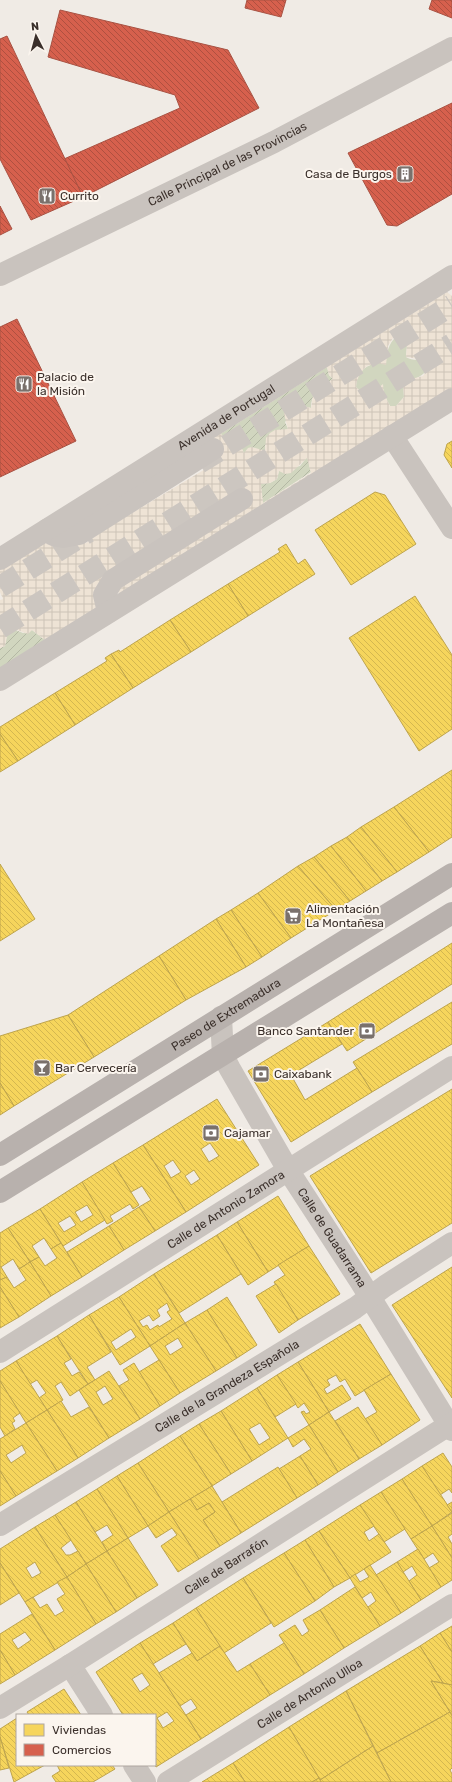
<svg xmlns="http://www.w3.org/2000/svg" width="452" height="1782" font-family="Rubik,sans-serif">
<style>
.grass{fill:#d1d6bf}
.garden{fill:url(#garden-furrows)}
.plaza{fill:url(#plaza-grid);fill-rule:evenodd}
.homes{fill:url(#homes-back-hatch);stroke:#bea44d;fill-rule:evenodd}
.shops{fill:url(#shops-back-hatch);stroke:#a85243}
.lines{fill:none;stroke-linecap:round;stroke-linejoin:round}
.highway-tunnel{stroke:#ccc6c0;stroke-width:22;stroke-dasharray:22 11;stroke-linecap:butt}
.minor{stroke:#c9c3be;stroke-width:22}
.major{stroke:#b8b1ad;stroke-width:22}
.labels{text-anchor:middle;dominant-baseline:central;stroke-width:4;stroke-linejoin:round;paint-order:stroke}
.street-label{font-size:12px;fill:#3b302b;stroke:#fbf5ee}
.poi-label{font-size:12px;fill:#3b302b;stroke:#fbf5ee;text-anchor:start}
</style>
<defs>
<pattern id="garden-furrows" width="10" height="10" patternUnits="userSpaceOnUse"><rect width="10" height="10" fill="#d1d6bf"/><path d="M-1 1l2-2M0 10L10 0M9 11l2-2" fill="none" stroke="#b4b8a4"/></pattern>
<pattern id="plaza-grid" width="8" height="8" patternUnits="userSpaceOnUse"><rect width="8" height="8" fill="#eee3d5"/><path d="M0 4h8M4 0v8" fill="none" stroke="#cdc3b7"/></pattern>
<pattern id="homes-back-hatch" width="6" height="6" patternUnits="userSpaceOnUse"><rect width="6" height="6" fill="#f6d55c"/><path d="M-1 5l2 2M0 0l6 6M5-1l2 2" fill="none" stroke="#d4b750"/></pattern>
<pattern id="shops-back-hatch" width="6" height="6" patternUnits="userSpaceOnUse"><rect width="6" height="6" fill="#d6604d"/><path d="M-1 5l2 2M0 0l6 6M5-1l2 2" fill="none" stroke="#af5040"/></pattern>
</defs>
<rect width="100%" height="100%" fill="#f0ebe5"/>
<path class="grass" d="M400,334L404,336L407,345L406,357C416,363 422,355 426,371C421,378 411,379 403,385L404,397L396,406H390L384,394L361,392L356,387C358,366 369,366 386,359C388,348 390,340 400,334Z"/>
<g class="garden">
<path d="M327,367L329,375L333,379C321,385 311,393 311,408L299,405L285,422L288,429L265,445V451L244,453C241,444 228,438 220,434Z"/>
<path d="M307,457L311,472L263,503L260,484L270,483L277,479L279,471L300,466Z"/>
<path d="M8,627L23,633L32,630L45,640L0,668V648L5,646Z"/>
</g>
<path class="plaza" d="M447,292L452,296V388L120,595L116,586L104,576L96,610L45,640L32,630L28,634L9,627L5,646L0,648V600L3,599L0,592V568L49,538L86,543L107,528L222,459L214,445L79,521ZM400,334L404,336L407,345L406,357L418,359L424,364L426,371L423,376L411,379L400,376L403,385L404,397L396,406H390L384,394L383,384L372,393L361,392L356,387L357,381L360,373L367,366L377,363L386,365L388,346L393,338ZM327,367L329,375L333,379L318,388L313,396L311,408L299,405H289L284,414L288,429L275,430L270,433L266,438L265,451L252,447L248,448L244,453L242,449L229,438L220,434ZM307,458L311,473L263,503L261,484L270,483L277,479L279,471L285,474L291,473Z"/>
<g class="homes">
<path d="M452,441V468L444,455L447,444Z"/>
<path d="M375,492L385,495L416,544L351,585L315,530Z"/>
<path d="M286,544L298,564L305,559L315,574L248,616L228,584L280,552L278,549Z"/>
<path d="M228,584L248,616L191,652L170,620Z"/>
<path d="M415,596L452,655V729L419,751L349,638Z"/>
<path d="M170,620L191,652L133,688L111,654L119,650L120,652Z"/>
<path d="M111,654L133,688L75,725L55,693L107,661L105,658Z"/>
<path d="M55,693L75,725L18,761L0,734V727Z"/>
<path d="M0,734L18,761L0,772Z"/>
<path d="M452,770V837L429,852L394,807Z"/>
<path d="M394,807L429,852L397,872L361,827Z"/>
<path d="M361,827L397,872L382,881L347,837Z"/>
<path d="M347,837L382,881L366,891L331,846Z"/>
<path d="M331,846L366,891L350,901L314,857Z"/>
<path d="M314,857L350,901L336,910L298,866Z"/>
<path d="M0,864L35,919L0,941Z"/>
<path d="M298,866L336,910L291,938L258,893Z"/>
<path d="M258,893L291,938L262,957L231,910Z"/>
<path d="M231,910L262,957L246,967L216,919Z"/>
<path d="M216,919L246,967L186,1000L159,956Z"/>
<path d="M452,943V984L347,1051L328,1022Z"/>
<path d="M159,956L186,1000L94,1057L68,1015Z"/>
<path d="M452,1002V1044L372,1092L353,1062Z"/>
<path d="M68,1015L94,1057L14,1106L0,1083V1036Z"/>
<path d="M328,1022L342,1044L291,1075L305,1100L357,1068L372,1092L291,1142L248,1071Z"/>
<path d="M0,1083L14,1106L0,1115Z"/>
<path d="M452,1089V1223L371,1273L310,1176Z"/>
<path d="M217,1099L259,1165L186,1212L143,1145ZM210,1143L219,1156L209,1162L201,1149ZM173,1160L181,1172L171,1178L164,1166ZM194,1170L200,1179L191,1185L185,1176Z"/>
<path d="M143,1145L186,1212L155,1231L139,1207L151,1200L142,1186L131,1192L113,1163Z"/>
<path d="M113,1163L139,1205L133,1209L130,1204L110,1216L113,1221L107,1224L82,1182Z"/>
<path d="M82,1182L105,1220L63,1246L40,1209ZM87,1205L93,1215L81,1222L75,1212ZM70,1216L76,1225L64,1232L58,1223Z"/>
<path d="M278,1196L309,1246L268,1272L237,1222Z"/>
<path d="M139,1207L155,1231L124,1250L109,1226Z"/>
<path d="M40,1209L61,1243L51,1249L44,1238L32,1246L39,1257L30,1262L8,1228Z"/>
<path d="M237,1222L268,1272L248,1285L217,1235Z"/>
<path d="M109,1226L124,1250L82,1277L67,1252Z"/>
<path d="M8,1228L30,1262L19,1269L13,1259L1,1267L7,1277L0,1280V1233Z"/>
<path d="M217,1235L241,1274L179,1313L154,1274Z"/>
<path d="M61,1243L82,1277L51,1296L30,1262L39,1257L45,1266L57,1258L51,1249Z"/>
<path d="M309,1246L340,1294L298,1320L274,1282L285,1275L278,1265Z"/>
<path d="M30,1262L51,1296L19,1317L0,1287V1280L7,1277L14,1288L26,1280L19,1269Z"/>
<path d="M452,1267V1398L392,1305Z"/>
<path d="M154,1274L185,1323L150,1346L119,1297ZM167,1303L170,1310L167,1312L172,1319L159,1327L158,1325L150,1330L147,1325L143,1327L139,1321L149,1315L153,1321L160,1316L157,1310Z"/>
<path d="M276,1284L298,1320L279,1333L256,1296Z"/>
<path d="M0,1287L19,1317L0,1328Z"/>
<path d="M119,1297L150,1346L120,1365L89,1315ZM131,1329L136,1337L116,1350L111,1342Z"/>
<path d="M227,1297L257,1345L237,1358L207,1310Z"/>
<path d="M207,1310L237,1358L216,1371L185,1323Z"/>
<path d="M89,1315L111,1352L87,1367L95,1380L88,1384L57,1336Z"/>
<path d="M185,1323L216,1371L180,1393L150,1346ZM178,1338L183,1347L170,1355L165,1346Z"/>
<path d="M360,1324L391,1374L355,1396L345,1379L340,1382L336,1375L327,1380L330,1385L324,1389L327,1394L342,1385L351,1399L329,1412L298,1362Z"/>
<path d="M57,1336L71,1359L64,1363L72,1376L79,1372L88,1384L70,1396L61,1382L55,1386L63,1400L47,1410L39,1398L46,1393L37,1380L30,1384L16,1361Z"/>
<path d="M159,1360L180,1393L160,1406L139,1372Z"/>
<path d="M16,1361L47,1410L26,1423L0,1381V1371Z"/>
<path d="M298,1362L329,1412L309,1425L301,1412L304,1411L306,1414L310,1412L304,1403L298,1408L277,1375Z"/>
<path d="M134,1363L160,1406L140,1419L119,1386L129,1380L123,1370Z"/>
<path d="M109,1371L140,1419L109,1438L79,1390ZM105,1386L113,1399L103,1405L96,1392Z"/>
<path d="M391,1374L420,1420L382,1445L365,1419L377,1412L364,1390Z"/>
<path d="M277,1375L296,1404L275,1417L257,1388Z"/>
<path d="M0,1381L20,1413L13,1418L15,1421L12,1423L15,1429L5,1436L0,1427Z"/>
<path d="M257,1388L288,1438L252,1461L221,1411ZM260,1423L270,1438L259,1445L249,1429Z"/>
<path d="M61,1401L71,1417L89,1407L109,1438L78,1458L47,1410Z"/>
<path d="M358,1407L382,1445L359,1459L335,1421Z"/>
<path d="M47,1410L78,1458L57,1471L26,1423Z"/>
<path d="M221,1411L252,1461L231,1474L199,1424Z"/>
<path d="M329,1412L359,1459L338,1472L309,1425Z"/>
<path d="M26,1423L57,1471L16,1496L0,1471V1439ZM22,1445L26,1453L11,1463L6,1455Z"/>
<path d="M199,1424L231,1474L212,1486L180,1436Z"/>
<path d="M309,1425L338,1472L318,1485L300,1456L311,1449L304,1439L293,1447L288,1438Z"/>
<path d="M180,1436L212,1486L169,1512L138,1463Z"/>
<path d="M443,1453L452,1467V1493L449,1489L440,1495L422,1466Z"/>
<path d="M300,1456L318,1485L297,1498L279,1469Z"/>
<path d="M138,1463L169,1512L148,1526L117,1476Z"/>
<path d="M422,1466L452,1512L432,1526L402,1479Z"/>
<path d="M278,1467L297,1498L241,1533L222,1502Z"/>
<path d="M0,1471L16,1496L0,1506Z"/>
<path d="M117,1476L148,1526L128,1538L97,1489Z"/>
<path d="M402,1479L432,1526L411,1539L381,1492Z"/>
<path d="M212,1486L241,1533L220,1546L203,1520L215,1512L209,1503L197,1510L190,1499Z"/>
<path d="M97,1489L128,1538L107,1551L102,1542L113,1535L107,1525L95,1532L76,1502Z"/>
<path d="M381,1492L405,1529L384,1542L360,1505Z"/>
<path d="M190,1499L197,1510L209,1503L215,1512L203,1520L220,1546L199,1559L169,1512Z"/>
<path d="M76,1502L107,1551L86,1564L55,1515Z"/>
<path d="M452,1502V1512L447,1505Z"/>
<path d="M360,1505L374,1526L364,1532L369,1541L379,1534L391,1552L350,1578L319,1531Z"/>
<path d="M169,1512L199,1559L178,1572L161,1546L177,1535L172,1528L156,1538L148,1526Z"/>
<path d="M452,1513V1534L448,1537L452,1544V1558L432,1526Z"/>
<path d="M55,1515L71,1540L61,1548L66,1555H70L78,1551L86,1564L67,1577L35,1527Z"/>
<path d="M432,1526L452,1558V1580L441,1587L429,1568L439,1562L433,1553L424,1559L411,1539Z"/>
<path d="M35,1527L67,1577L25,1602L0,1563V1549ZM35,1562L41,1573L32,1578L26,1568Z"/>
<path d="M319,1531L350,1578L334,1587L305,1540Z"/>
<path d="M128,1538L158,1585L137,1598L107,1551Z"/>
<path d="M305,1540L334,1587L315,1601L284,1553Z"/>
<path d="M418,1549L441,1587L421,1600L409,1581L417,1575L412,1566L403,1572L397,1562Z"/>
<path d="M107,1551L137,1598L116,1612L86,1564Z"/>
<path d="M284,1553L315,1601L274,1627L243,1578Z"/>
<path d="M397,1562L421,1600L401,1613L376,1575Z"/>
<path d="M0,1563L19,1593L0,1605Z"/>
<path d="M86,1564L116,1612L96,1624L67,1577Z"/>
<path d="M370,1565L401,1613L380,1626L368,1607L376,1601L371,1592L362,1598L350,1578L355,1574L360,1582L369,1577L364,1569Z"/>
<path d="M67,1577L96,1624L55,1650L25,1602L33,1597L40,1608L47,1604L55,1616L64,1611L57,1599L65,1594L57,1582Z"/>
<path d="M243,1578L271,1623L224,1653L196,1608Z"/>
<path d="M355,1587L380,1626L344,1648L320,1610Z"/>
<path d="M196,1608L220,1646L197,1661L173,1623Z"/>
<path d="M320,1610L344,1648L304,1674L279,1635L295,1625L302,1636L309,1631L303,1620Z"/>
<path d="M32,1614L55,1650L15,1675L0,1650V1634ZM25,1632L31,1640L18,1649L12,1640Z"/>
<path d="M173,1623L186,1644L153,1664L140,1643Z"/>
<path d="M452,1626V1652L440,1633Z"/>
<path d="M440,1633L452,1652V1685L443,1683L420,1646Z"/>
<path d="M140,1643L201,1739L156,1767L155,1765V1715H123L96,1672ZM142,1673L150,1685L140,1692L132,1679ZM167,1712L174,1721L163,1728L157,1718Z"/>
<path d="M284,1643L304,1674L270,1695L250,1664Z"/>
<path d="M220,1646L237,1672L250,1664L270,1695L201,1739L186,1715L197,1708L191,1699L180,1706L159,1673L192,1653L197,1661Z"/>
<path d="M420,1646L443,1683L431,1681L450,1712L377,1753L346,1691Z"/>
<path d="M0,1650L15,1675L0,1684Z"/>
<path d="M431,1681L452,1685V1716L450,1712Z"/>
<path d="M64,1689L81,1715H29L27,1712Z"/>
<path d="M346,1691L373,1746L320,1780L289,1727Z"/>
<path d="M450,1712L452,1716V1768L450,1770L452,1774V1782H391L377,1753Z"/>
<path d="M17,1718V1765H45L14,1782L0,1737V1729Z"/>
<path d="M289,1727L319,1778L312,1782H245L233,1763Z"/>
<path d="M0,1737L9,1768L0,1770Z"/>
<path d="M373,1746L391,1782H321L320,1780Z"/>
<path d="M233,1763L245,1782H202Z"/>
<path d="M57,1765H112L115,1769L93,1782H56L52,1776L60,1771Z"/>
<path d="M319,1778L321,1782H312Z"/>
</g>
<g class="shops">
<path d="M247,0H286L281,17L245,8Z"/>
<path d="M432,0H452V18L429,9Z"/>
<path d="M60,10L228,50L259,108L83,197L64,159L180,108L175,95L48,57Z"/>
<path d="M7,36L83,197L31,220L0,159V39Z"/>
<path d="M452,103V194L397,226L387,225L348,153Z"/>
<path d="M0,206L12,229L0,235Z"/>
<path d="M17,319L76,441L0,477V327Z"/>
</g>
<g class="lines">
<g class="highway-tunnel">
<path d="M199,463L452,305"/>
<path d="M0,587L88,532"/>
<path d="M0,628L452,344"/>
</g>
<g class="minor">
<path id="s1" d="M0,275L274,142L452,48"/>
<path d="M392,436L452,528"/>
<path d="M48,529L53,535L63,537L79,534L213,449"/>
<path id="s2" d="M0,559L452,276"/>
<path d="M108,612L104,595L113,580L242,499"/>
<path d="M0,680L452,399"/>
<path id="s3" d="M221,1017L223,1056L230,1069L288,1170L360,1281L452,1430"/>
<path id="s4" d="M0,1352L452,1067"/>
<path id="s5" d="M0,1525L355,1308L385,1286L452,1243"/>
<path d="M70,1665L102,1715"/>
<path id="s6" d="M0,1708L70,1665L452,1423"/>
<path d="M134,1765L145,1782"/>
<path id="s7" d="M168,1782L452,1605"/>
</g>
<g class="major">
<path id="s8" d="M0,1155L452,874"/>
<path d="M0,1192L452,913"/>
</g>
</g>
<defs>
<g id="building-square" transform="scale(0.9)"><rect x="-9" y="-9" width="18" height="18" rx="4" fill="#7a716c" stroke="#fbf5ee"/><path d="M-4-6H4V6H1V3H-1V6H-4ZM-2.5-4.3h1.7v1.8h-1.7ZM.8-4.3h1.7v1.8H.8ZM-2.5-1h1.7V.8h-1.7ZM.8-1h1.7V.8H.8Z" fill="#fff"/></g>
<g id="restaurant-square" transform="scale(0.9)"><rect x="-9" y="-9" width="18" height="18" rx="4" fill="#7a716c" stroke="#fbf5ee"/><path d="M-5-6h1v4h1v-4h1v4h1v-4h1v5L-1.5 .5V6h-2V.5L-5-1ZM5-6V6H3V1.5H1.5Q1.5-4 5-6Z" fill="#fff"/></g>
<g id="supermarket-square" transform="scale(0.9)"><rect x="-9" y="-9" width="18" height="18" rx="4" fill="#7a716c" stroke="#fbf5ee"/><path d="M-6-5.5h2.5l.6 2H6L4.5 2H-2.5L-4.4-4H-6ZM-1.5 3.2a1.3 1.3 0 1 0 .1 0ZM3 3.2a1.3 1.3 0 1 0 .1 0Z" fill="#fff"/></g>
<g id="bank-square" transform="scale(0.9)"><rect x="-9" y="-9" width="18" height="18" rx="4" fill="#7a716c" stroke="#fbf5ee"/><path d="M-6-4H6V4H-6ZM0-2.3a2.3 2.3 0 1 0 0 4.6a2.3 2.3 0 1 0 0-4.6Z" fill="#fff"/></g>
<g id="bar-square" transform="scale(0.9)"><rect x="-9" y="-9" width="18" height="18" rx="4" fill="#7a716c" stroke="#fbf5ee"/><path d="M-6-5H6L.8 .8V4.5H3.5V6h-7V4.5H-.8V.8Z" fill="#fff"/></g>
</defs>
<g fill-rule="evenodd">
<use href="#building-square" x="405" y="174"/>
<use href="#restaurant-square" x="47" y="196"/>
<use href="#restaurant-square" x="24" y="384"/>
<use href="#supermarket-square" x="293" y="916"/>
<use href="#bank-square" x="367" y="1031"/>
<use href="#bar-square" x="42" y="1068"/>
<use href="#bank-square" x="261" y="1074"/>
<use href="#bank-square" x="211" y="1133"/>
</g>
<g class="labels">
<g class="street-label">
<text stroke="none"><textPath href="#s1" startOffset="253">Calle Principal de las Provincias</textPath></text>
<text stroke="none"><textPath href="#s2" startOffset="267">Avenida de Portugal</textPath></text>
<text stroke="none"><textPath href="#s8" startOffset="266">Paseo de Extremadura</textPath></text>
<text stroke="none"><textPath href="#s4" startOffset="267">Calle de Antonio Zamora</textPath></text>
<text stroke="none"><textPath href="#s3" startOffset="251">Calle de Guadarrama</textPath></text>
<text stroke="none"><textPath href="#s5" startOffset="266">Calle de la Grandeza Española</textPath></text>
<text stroke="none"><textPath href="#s6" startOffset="267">Calle de Barrafón</textPath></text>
<text stroke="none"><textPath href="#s7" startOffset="167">Calle de Antonio Ulloa</textPath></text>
</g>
<g class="poi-label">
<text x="392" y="174" text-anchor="end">Casa de Burgos</text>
<text x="60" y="196">Currito</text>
<text x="37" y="377">Palacio de<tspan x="37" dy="14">la Misión</tspan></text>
<text x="306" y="909">Alimentación<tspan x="306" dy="14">La Montañesa</tspan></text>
<text x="354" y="1031" text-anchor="end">Banco Santander</text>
<text x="55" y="1068">Bar Cervecería</text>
<text x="274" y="1074">Caixabank</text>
<text x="224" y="1133">Cajamar</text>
</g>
</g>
<rect x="16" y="1714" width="140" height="52" fill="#fbf5ee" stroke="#aea6a0"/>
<rect x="24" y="1724" width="20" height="12" fill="#f6d55c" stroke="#aea6a0"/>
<text x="52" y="1734" font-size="12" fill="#3b302b">Viviendas</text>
<rect x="24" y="1744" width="20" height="12" fill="#d6604d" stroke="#aea6a0"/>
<text x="52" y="1754" font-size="12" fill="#3b302b">Comercios</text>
<g transform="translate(36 36) rotate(354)" stroke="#fbf5ee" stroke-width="3" paint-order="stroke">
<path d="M0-3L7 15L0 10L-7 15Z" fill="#3b302b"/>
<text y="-6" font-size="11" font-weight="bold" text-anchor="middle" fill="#3b302b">N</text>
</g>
</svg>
